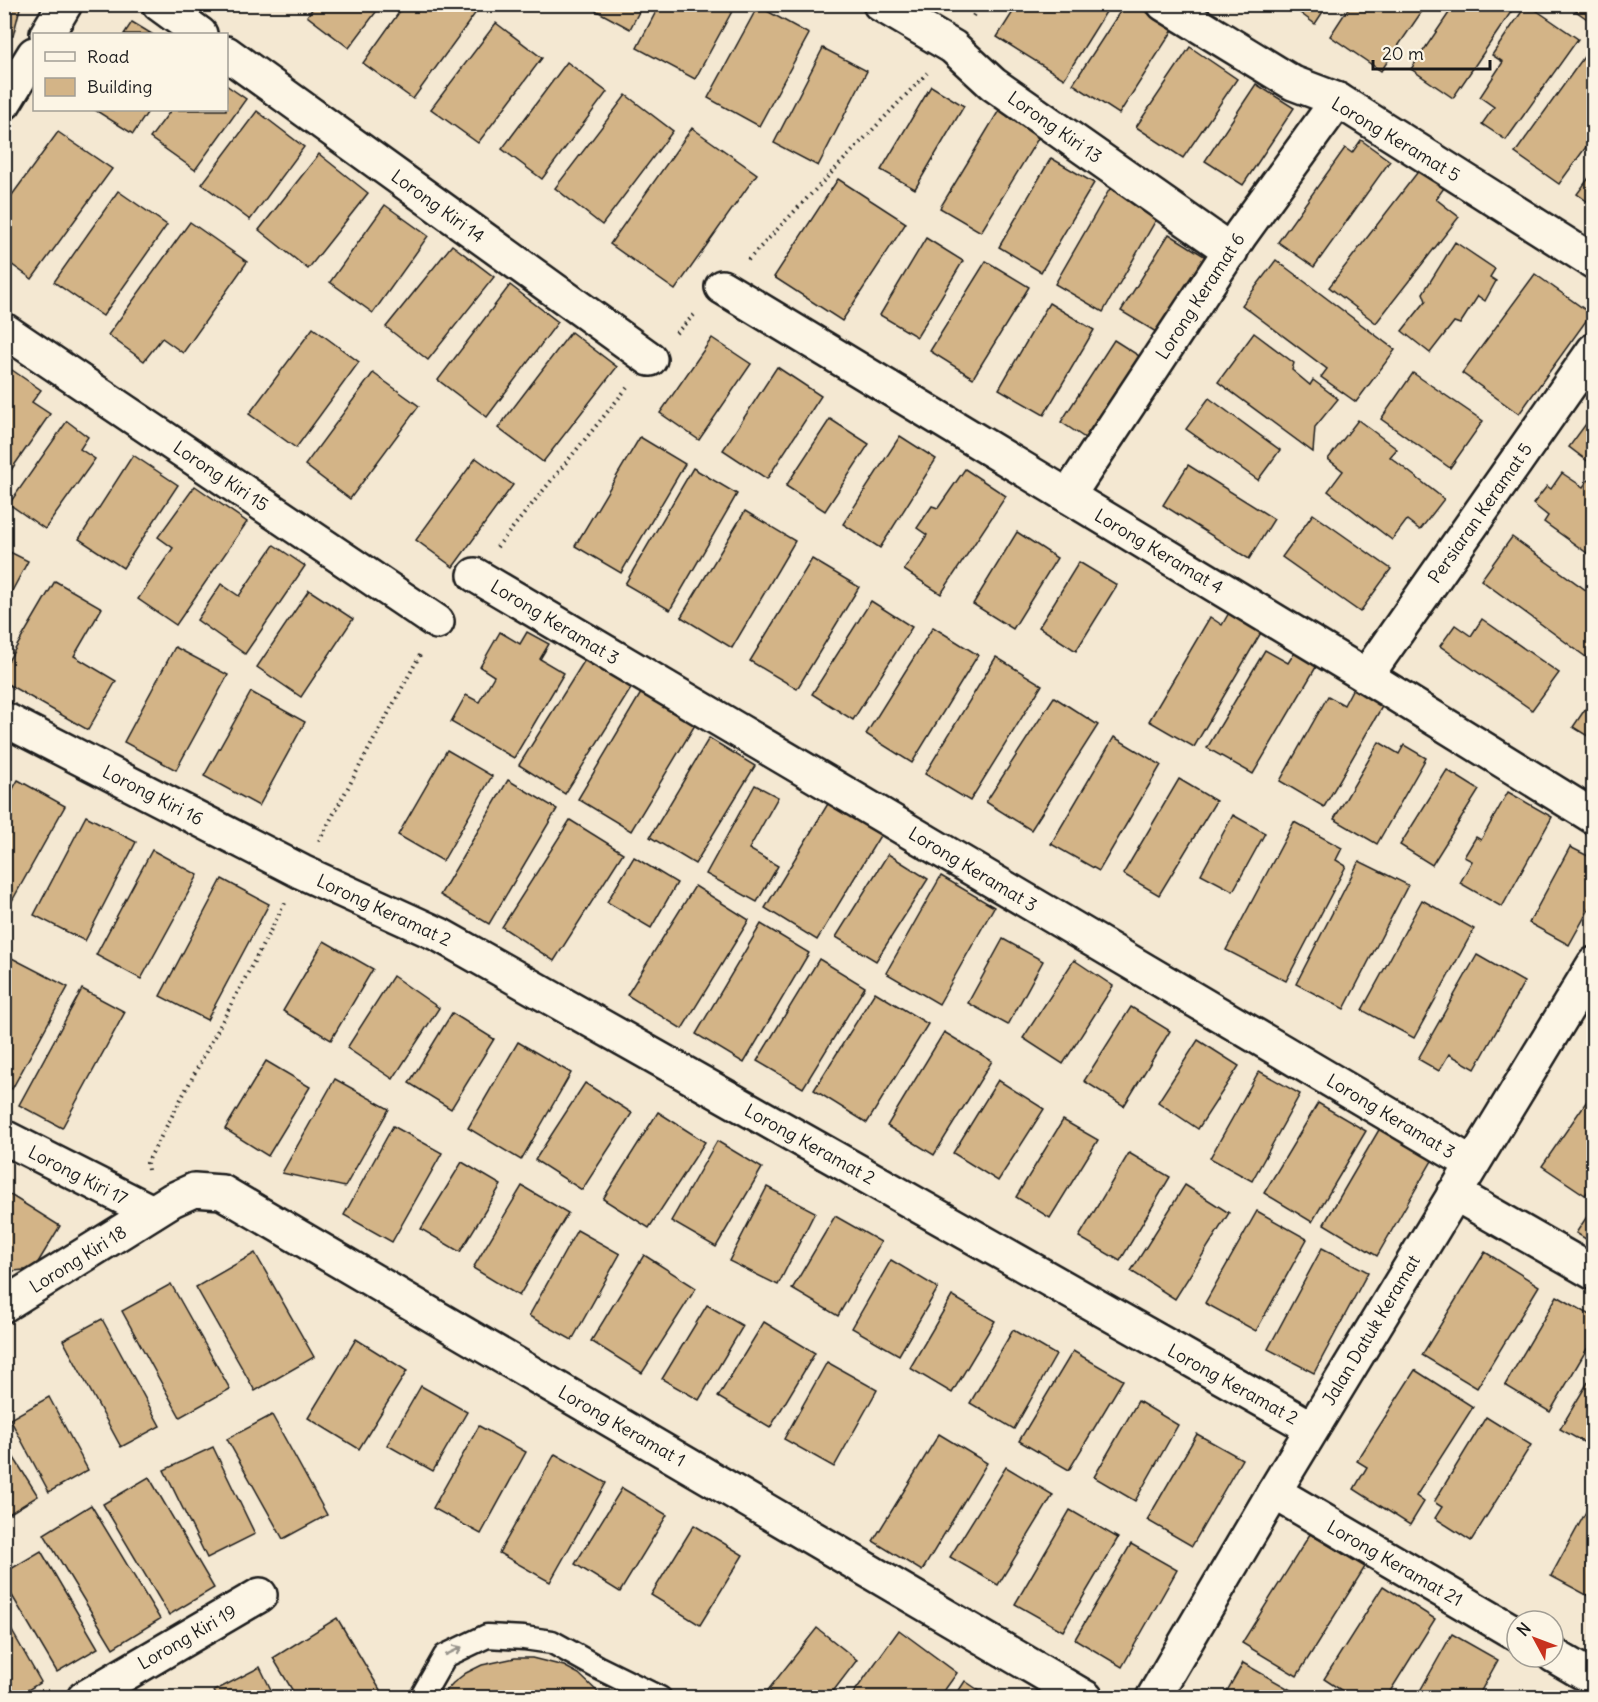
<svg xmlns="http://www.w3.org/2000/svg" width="1598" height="1702" font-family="Delius,sans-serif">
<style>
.building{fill:#d3b487;stroke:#1c1c1c;stroke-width:1.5}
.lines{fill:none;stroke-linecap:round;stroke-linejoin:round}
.service-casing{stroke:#1c1c1c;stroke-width:27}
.minor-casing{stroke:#1c1c1c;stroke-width:38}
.tertiary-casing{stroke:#1c1c1c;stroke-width:38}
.path{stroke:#1c1c1c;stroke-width:4;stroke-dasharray:1.5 4.5;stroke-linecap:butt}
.service{stroke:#fcf5e5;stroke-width:22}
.minor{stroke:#fcf5e5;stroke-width:33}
.tertiary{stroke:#fcf5e5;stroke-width:33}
.oneway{stroke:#97938b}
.labels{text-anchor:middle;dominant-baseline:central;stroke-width:4.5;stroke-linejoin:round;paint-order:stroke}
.street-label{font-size:18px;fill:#1c1c1c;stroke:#fcf5e5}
</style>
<rect width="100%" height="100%" fill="#f4e8d2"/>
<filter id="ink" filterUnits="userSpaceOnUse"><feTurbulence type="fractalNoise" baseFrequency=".0167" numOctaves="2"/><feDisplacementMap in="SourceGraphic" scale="12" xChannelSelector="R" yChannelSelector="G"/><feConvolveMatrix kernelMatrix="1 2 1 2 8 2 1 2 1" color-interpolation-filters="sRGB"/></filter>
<g filter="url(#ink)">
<g class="building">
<path d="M4,4H21L13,36L4,34Z"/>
<path d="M316,4H382L349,48L307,16Z"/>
<path d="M405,4H482L413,99L363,63Z"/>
<path d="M584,4H643L630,29Z"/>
<path d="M660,4H736L695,79L637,48Z"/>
<path d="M1018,4H1111L1064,79L997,37Z"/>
<path d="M1125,4H1134L1173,30L1119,114L1073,84Z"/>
<path d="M1288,4H1328L1315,24Z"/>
<path d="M1351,4H1427L1381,71L1330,36Z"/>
<path d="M1455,4H1513L1515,6L1453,98L1411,69Z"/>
<path d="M1527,4L1578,39L1506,140L1482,124L1494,107L1480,97L1503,62L1492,55Z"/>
<path d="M1566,4H1594V15L1590,21Z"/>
<path d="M758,6L809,34L759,126L708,98Z"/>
<path d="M132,22L152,34H124Z"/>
<path d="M496,23L542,58L478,143L431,109Z"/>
<path d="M1190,47L1237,79L1183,158L1136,127Z"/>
<path d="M823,48L867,71L818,166L774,143Z"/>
<path d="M1586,54L1594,59V136L1559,184L1515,153Z"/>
<path d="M567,62L607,92L542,179L502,149Z"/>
<path d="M1256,84L1294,108L1243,185L1205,161Z"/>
<path d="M226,85L246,99L195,170L150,138L171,110H226Z"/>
<path d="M931,86L964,106L915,189L881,170Z"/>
<path d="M626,95L673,131L602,225L555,188Z"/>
<path d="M1001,107L1042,132L981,232L940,208Z"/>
<path d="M95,110H149L133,134Z"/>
<path d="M257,111L304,147L250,220L202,184Z"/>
<path d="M692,128L757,174L675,290L610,244Z"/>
<path d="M58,132L112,169L32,279L4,259V206Z"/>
<path d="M1361,140L1390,161L1314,267L1278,242L1345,148L1352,153Z"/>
<path d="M319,154L368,193L308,269L259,230Z"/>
<path d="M1051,158L1094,183L1041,272L999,247Z"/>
<path d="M1420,169L1444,188L1436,199L1459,217L1376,323L1329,287Z"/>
<path d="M1594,171V206L1577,194Z"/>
<path d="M838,179L906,223L842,321L774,277Z"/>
<path d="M1112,185L1160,213L1103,312L1055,284Z"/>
<path d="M118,191L167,225L103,316L54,282Z"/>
<path d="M385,205L428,236L373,313L330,282Z"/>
<path d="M190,222L247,262L183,353L162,338L144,361L108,335Z"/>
<path d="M1169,234L1209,259L1161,335L1121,311Z"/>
<path d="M926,238L963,261L917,337L880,315Z"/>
<path d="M1455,242L1495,269L1490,277L1496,281L1485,301L1478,296L1460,324L1454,322L1430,353L1402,331L1426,301L1423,293Z"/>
<path d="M452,245L494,277L428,360L386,327Z"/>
<path d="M1276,260L1395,350L1356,402L1321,377L1327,369L1242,305Z"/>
<path d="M986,261L1029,287L973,378L930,351Z"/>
<path d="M1535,274L1591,314L1519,414L1462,373Z"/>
<path d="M510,285L558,322L487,417L438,380Z"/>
<path d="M1049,303L1094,330L1044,415L999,389Z"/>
<path d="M313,328L359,362L296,448L249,414Z"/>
<path d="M571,332L617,367L543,462L498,428Z"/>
<path d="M1254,333L1294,363L1292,370L1310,385L1313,380L1338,399L1315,427L1313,452L1218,382Z"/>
<path d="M712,338L751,364L699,440L660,413Z"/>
<path d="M1114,340L1144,359L1091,442L1061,422Z"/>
<path d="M777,367L821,396L767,479L723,450Z"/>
<path d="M12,370L41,390L32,402L50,414L4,480V381Z"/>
<path d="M373,373L419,406L350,499L305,465Z"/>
<path d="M1413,373L1483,421L1450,468L1381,419Z"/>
<path d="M1209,398L1280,450L1258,480L1186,429Z"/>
<path d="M1594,413V466L1569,447Z"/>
<path d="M830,419L869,444L825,511L786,486Z"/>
<path d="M1358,420L1397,449L1390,457L1444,499L1420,530L1407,520L1392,540L1328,491L1343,471L1328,459Z"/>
<path d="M67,421L88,437L80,449L95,459L45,529L9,504Z"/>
<path d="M900,436L936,459L880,548L843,524Z"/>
<path d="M640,437L685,464L621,573L575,546Z"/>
<path d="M133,455L178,485L123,568L79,539Z"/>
<path d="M476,458L513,485L453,567L416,540Z"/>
<path d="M1188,465L1274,519L1249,559L1163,505Z"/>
<path d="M693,468L737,494L670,610L625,584Z"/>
<path d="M965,469L1006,496L941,594L904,570L927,535L917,528L932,506L938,508Z"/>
<path d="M1562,473L1583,487L1588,480L1594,484V558L1544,522L1548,516L1533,504L1547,486L1551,489Z"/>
<path d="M195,486L247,522L176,625L138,599L173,548L158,537Z"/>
<path d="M745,511L795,541L732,648L681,617Z"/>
<path d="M1313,514L1391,569L1360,612L1282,557Z"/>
<path d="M1017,532L1057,558L1013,629L973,604Z"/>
<path d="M1512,537L1594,596V648L1586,657L1481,580Z"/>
<path d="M274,545L305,566L245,654L197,620L221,584L239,596Z"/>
<path d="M4,549L28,561L4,606Z"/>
<path d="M812,559L859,587L797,689L750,661Z"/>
<path d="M1079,562L1117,585L1076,651L1039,627Z"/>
<path d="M55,581L102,608L74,656L116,681L88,730L4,682V668Z"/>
<path d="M309,590L353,619L301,697L257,667Z"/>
<path d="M871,601L912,627L853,720L812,694Z"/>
<path d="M1230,611L1262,631L1194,747L1149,721L1210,617L1222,625Z"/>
<path d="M1482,619L1559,673L1532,710L1440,646L1455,625L1471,636Z"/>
<path d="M933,627L978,655L912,763L866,734Z"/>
<path d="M500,632L520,644L527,632L549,644L540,659L564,673L514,758L451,722L466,695L479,702L494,676L480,667Z"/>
<path d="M1300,644L1322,657L1253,774L1207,748L1265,650L1288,663Z"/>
<path d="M175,647L228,675L176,770L124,742Z"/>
<path d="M996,657L1042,685L970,801L925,774Z"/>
<path d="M586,658L632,687L565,794L519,765Z"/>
<path d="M1353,688L1383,705L1324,807L1280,781L1328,696L1344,705Z"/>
<path d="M251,692L305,722L259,806L204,776Z"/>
<path d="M641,693L695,725L631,831L578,799Z"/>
<path d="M1594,696V740L1573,727Z"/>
<path d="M1054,697L1098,725L1031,830L986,802Z"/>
<path d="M1114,737L1161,765L1099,871L1051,844Z"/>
<path d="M709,738L755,766L695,864L650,837Z"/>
<path d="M1379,742L1399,754L1404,745L1426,758L1377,844L1334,819Z"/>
<path d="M447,750L492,776L443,861L398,835Z"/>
<path d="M1447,770L1479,790L1432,865L1400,845Z"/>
<path d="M1179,779L1216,801L1159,895L1123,874Z"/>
<path d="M18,780L65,806L8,908L4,906V805Z"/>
<path d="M508,780L557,809L489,924L440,895Z"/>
<path d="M755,785L778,797L749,849L778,866L757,902L706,874Z"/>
<path d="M1508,792L1552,817L1502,907L1460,883L1472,861L1464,857L1476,837L1481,840Z"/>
<path d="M829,802L881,834L817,940L765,908Z"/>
<path d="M1233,815L1265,833L1233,891L1201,874Z"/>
<path d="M86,816L136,842L85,941L34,915Z"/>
<path d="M570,820L623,853L554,961L502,927Z"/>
<path d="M1294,822L1342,848L1336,860L1346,866L1286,981L1226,950Z"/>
<path d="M1570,847L1594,859V900L1569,945L1529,923Z"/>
<path d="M152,850L198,875L141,979L96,955Z"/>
<path d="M888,854L928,879L876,961L836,937Z"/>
<path d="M634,857L677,883L651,928L607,902Z"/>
<path d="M1359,861L1408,885L1344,1009L1296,984Z"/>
<path d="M941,876L994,907L939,1004L886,973Z"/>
<path d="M222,879L269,904L207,1020L160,996Z"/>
<path d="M695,886L749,920L682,1029L627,995Z"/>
<path d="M1422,900L1474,929L1414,1038L1362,1010Z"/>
<path d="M761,924L809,953L744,1063L696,1034Z"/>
<path d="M1003,939L1043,961L1008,1025L968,1003Z"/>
<path d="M324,941L373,969L331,1040L283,1011Z"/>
<path d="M6,955L68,987L12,1089L4,1085V958Z"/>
<path d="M1477,955L1524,982L1475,1069L1449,1054L1439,1071L1418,1059Z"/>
<path d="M819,959L865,987L803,1088L757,1061Z"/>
<path d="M1074,960L1113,986L1063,1064L1023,1038Z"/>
<path d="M393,976L439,1008L393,1079L347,1048Z"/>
<path d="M82,989L125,1012L62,1128L19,1105Z"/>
<path d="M875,992L928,1024L867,1123L814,1090Z"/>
<path d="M1131,1007L1170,1031L1124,1106L1084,1081Z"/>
<path d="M452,1013L494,1039L451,1109L409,1083Z"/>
<path d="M944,1032L992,1061L934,1155L887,1126Z"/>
<path d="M1198,1040L1239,1066L1198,1129L1158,1102Z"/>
<path d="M518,1042L571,1073L521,1160L468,1128Z"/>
<path d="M266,1061L310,1087L268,1156L225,1129Z"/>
<path d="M1259,1071L1300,1094L1252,1181L1210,1158Z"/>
<path d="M335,1079L389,1109L345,1187L282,1173Z"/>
<path d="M998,1080L1044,1109L998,1181L953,1153Z"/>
<path d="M585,1083L632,1113L582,1190L535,1160Z"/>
<path d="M1591,1095L1594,1097V1183L1585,1195L1542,1166Z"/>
<path d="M1318,1103L1366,1131L1312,1222L1264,1193Z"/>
<path d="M658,1112L705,1142L649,1228L603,1199Z"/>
<path d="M1063,1120L1098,1140L1050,1218L1016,1197Z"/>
<path d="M393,1126L442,1153L392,1242L344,1215Z"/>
<path d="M1380,1128L1433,1159L1377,1256L1324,1224Z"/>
<path d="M717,1141L762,1168L716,1247L671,1221Z"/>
<path d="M1129,1153L1170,1177L1120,1261L1079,1237Z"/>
<path d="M462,1162L501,1185L460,1252L421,1229Z"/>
<path d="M1185,1185L1229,1213L1175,1299L1131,1271Z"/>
<path d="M522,1186L568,1213L519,1296L473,1268Z"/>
<path d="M767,1187L815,1212L778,1285L729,1261Z"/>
<path d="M4,1191L60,1226L34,1269L4,1272Z"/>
<path d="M1594,1206V1244L1576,1233Z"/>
<path d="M1257,1211L1307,1239L1256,1331L1205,1303Z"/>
<path d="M835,1216L881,1242L838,1316L792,1289Z"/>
<path d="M577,1230L620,1254L572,1340L529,1316Z"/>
<path d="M1322,1248L1368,1272L1314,1373L1268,1349Z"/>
<path d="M1485,1252L1539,1286L1477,1388L1422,1355Z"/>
<path d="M255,1253L314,1357L255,1391L196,1287Z"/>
<path d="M644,1255L696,1288L642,1373L591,1341Z"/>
<path d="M891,1260L938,1288L899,1355L852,1328Z"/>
<path d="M171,1284L230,1389L180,1417L122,1311Z"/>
<path d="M952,1296L995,1321L952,1393L910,1368Z"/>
<path d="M1557,1296L1594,1317V1337L1550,1412L1505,1385Z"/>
<path d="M707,1305L743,1326L699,1400L662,1379Z"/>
<path d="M102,1319L160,1426L121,1447L63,1340Z"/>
<path d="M764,1322L815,1353L770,1428L718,1397Z"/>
<path d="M1013,1330L1056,1355L1014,1429L970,1403Z"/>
<path d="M356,1339L407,1371L359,1449L308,1418Z"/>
<path d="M1073,1351L1123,1380L1069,1470L1019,1441Z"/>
<path d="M827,1362L877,1390L834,1467L784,1439Z"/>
<path d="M1415,1370L1473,1407L1416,1496L1424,1502L1410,1525L1354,1489L1367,1467L1357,1461Z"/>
<path d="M1594,1372V1448L1560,1429Z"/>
<path d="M421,1386L467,1412L433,1471L387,1445Z"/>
<path d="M49,1397L88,1470L49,1492L10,1419Z"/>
<path d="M1138,1401L1178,1425L1135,1501L1094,1477Z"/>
<path d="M272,1415L327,1515L283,1539L227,1439Z"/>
<path d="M1486,1417L1531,1445L1471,1541L1435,1518L1442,1507L1434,1502Z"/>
<path d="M479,1426L526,1452L481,1534L433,1508Z"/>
<path d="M939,1434L987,1463L922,1571L873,1541Z"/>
<path d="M1197,1434L1242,1459L1192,1546L1147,1520Z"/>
<path d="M4,1442L38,1496L4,1517Z"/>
<path d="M213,1447L255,1534L207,1558L164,1470Z"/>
<path d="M555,1454L606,1483L550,1582L499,1553Z"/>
<path d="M1006,1467L1053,1495L998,1585L950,1557Z"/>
<path d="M149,1477L214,1588L169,1615L103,1504Z"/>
<path d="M622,1488L667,1515L620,1592L575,1564Z"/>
<path d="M1594,1497V1599L1551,1576Z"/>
<path d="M91,1505L160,1619L113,1648L44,1534Z"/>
<path d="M1070,1510L1118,1538L1063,1631L1015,1604Z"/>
<path d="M694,1525L743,1555L700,1625L651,1595Z"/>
<path d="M1310,1534L1365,1567L1297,1676L1242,1643Z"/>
<path d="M1131,1544L1177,1570L1122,1667L1075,1639Z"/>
<path d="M41,1551L98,1648L57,1672L4,1582V1573Z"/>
<path d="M1383,1586L1435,1619L1386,1698H1353L1324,1679Z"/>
<path d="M4,1617L41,1682L15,1698H4Z"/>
<path d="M337,1618L385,1698H297L273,1658Z"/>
<path d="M817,1628L857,1660L828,1698H779L768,1690Z"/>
<path d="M899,1630L957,1673L939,1698H850Z"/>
<path d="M1452,1634L1498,1660L1477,1698H1416Z"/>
<path d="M515,1658H532L564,1666L579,1674L604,1698H439L453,1683L466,1673L482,1665Z"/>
<path d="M1243,1663L1305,1698H1223Z"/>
<path d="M260,1667L275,1698H218L214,1691Z"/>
<path d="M965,1681L990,1698H954Z"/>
</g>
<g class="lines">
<g class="service-casing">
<path id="service" d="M421,1698L445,1656L487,1636L524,1638L552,1642L597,1667L660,1698"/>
</g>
<g class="minor-casing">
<g id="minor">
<path d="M159,4L200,34"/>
<path d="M880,4L953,47L993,84L1231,251"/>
<path d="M1164,4L1293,83L1338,100L1594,262"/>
<path d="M47,34L65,4"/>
<path d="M226,53L650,359"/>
<path d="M4,103L34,54"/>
<path d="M722,287L1366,676L1594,817"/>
<path d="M4,330L437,622"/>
<path d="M1068,496L1241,234L1338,100"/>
<path d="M475,575L1471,1163"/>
<path d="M1366,676L1594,350"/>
<path d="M4,719L302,872L440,935L1312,1428"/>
<path d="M4,1137L152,1212"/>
<path d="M1454,1193L1594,1273"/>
<path d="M4,1305L172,1200L194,1190L222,1192L1086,1698"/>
<path d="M1274,1492L1517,1634"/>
<path d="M1553,1655L1594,1679"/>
<path d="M84,1698L260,1595"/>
</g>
</g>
<g class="tertiary-casing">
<path id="tertiary" d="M1153,1698L1274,1492L1594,964"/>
</g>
<g class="path">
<path d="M973,16L981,4"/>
<path d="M748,260L927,73"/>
<path d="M676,333L696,313"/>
<path d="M497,547L627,388"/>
<path d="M319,841L421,653"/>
<path d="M148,1170L147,1163L285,903"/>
</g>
<use href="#service" class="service"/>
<use href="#minor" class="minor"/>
<use href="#tertiary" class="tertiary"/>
</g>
<defs><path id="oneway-shaft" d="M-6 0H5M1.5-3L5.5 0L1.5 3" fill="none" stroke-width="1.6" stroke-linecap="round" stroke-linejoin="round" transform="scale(1.5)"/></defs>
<use class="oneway" href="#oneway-shaft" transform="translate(454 1651) rotate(-26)"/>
</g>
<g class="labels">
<g class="street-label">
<text transform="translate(1055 127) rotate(35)">Lorong Kiri 13</text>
<text transform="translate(1396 139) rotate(31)">Lorong Keramat 5</text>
<text transform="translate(438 206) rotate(36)">Lorong Kiri 14</text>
<text transform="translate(1200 296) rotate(-57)">Lorong Keramat 6</text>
<text transform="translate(221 476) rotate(34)">Lorong Kiri 15</text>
<text transform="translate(1480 513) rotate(-55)">Persiaran Keramat 5</text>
<text transform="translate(1159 551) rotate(31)">Lorong Keramat 4</text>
<text transform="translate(555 622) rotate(31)">Lorong Keramat 3</text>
<text transform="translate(153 795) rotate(27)">Lorong Kiri 16</text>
<text transform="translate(973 869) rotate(31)">Lorong Keramat 3</text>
<text transform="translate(384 910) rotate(25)">Lorong Keramat 2</text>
<text transform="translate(1391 1116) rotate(31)">Lorong Keramat 3</text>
<text transform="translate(810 1144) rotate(29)">Lorong Keramat 2</text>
<text transform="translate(78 1175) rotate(27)">Lorong Kiri 17</text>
<text transform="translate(78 1259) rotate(-32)">Lorong Kiri 18</text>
<text transform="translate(1371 1330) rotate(-59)">Jalan Datuk Keramat</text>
<text transform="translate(1233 1384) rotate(29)">Lorong Keramat 2</text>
<text transform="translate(622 1426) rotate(30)">Lorong Keramat 1</text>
<text transform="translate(1395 1563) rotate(30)">Lorong Keramat 21</text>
<text transform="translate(187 1637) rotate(-30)">Lorong Kiri 19</text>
</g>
</g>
<rect width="1598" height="1702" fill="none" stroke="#fcf5e5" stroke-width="24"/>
<rect x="12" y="12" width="1574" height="1678" fill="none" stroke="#1c1c1c" stroke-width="2" filter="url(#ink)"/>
<rect x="33" y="33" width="195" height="78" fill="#fcf5e5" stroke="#a29e95" stroke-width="1.5"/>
<rect x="45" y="52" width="30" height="9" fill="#fcf5e5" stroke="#a29e95" stroke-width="1.5"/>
<text x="87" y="63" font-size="18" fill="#1c1c1c">Road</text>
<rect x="45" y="78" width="30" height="18" fill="#d3b487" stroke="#a29e95" stroke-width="1.5"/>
<text x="87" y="93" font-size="18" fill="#1c1c1c">Building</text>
<g transform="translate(1535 1639) rotate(311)"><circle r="28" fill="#fcf5e5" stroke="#a29e95" stroke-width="1.5"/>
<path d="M0-4.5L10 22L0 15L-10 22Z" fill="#c8321e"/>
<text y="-9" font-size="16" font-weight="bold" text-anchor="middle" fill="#1c1c1c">N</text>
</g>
<path d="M1373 60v9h117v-9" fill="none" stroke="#1c1c1c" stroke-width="3"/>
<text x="1382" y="60" font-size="18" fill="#1c1c1c" stroke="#fcf5e5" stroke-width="4.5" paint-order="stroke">20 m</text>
</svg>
